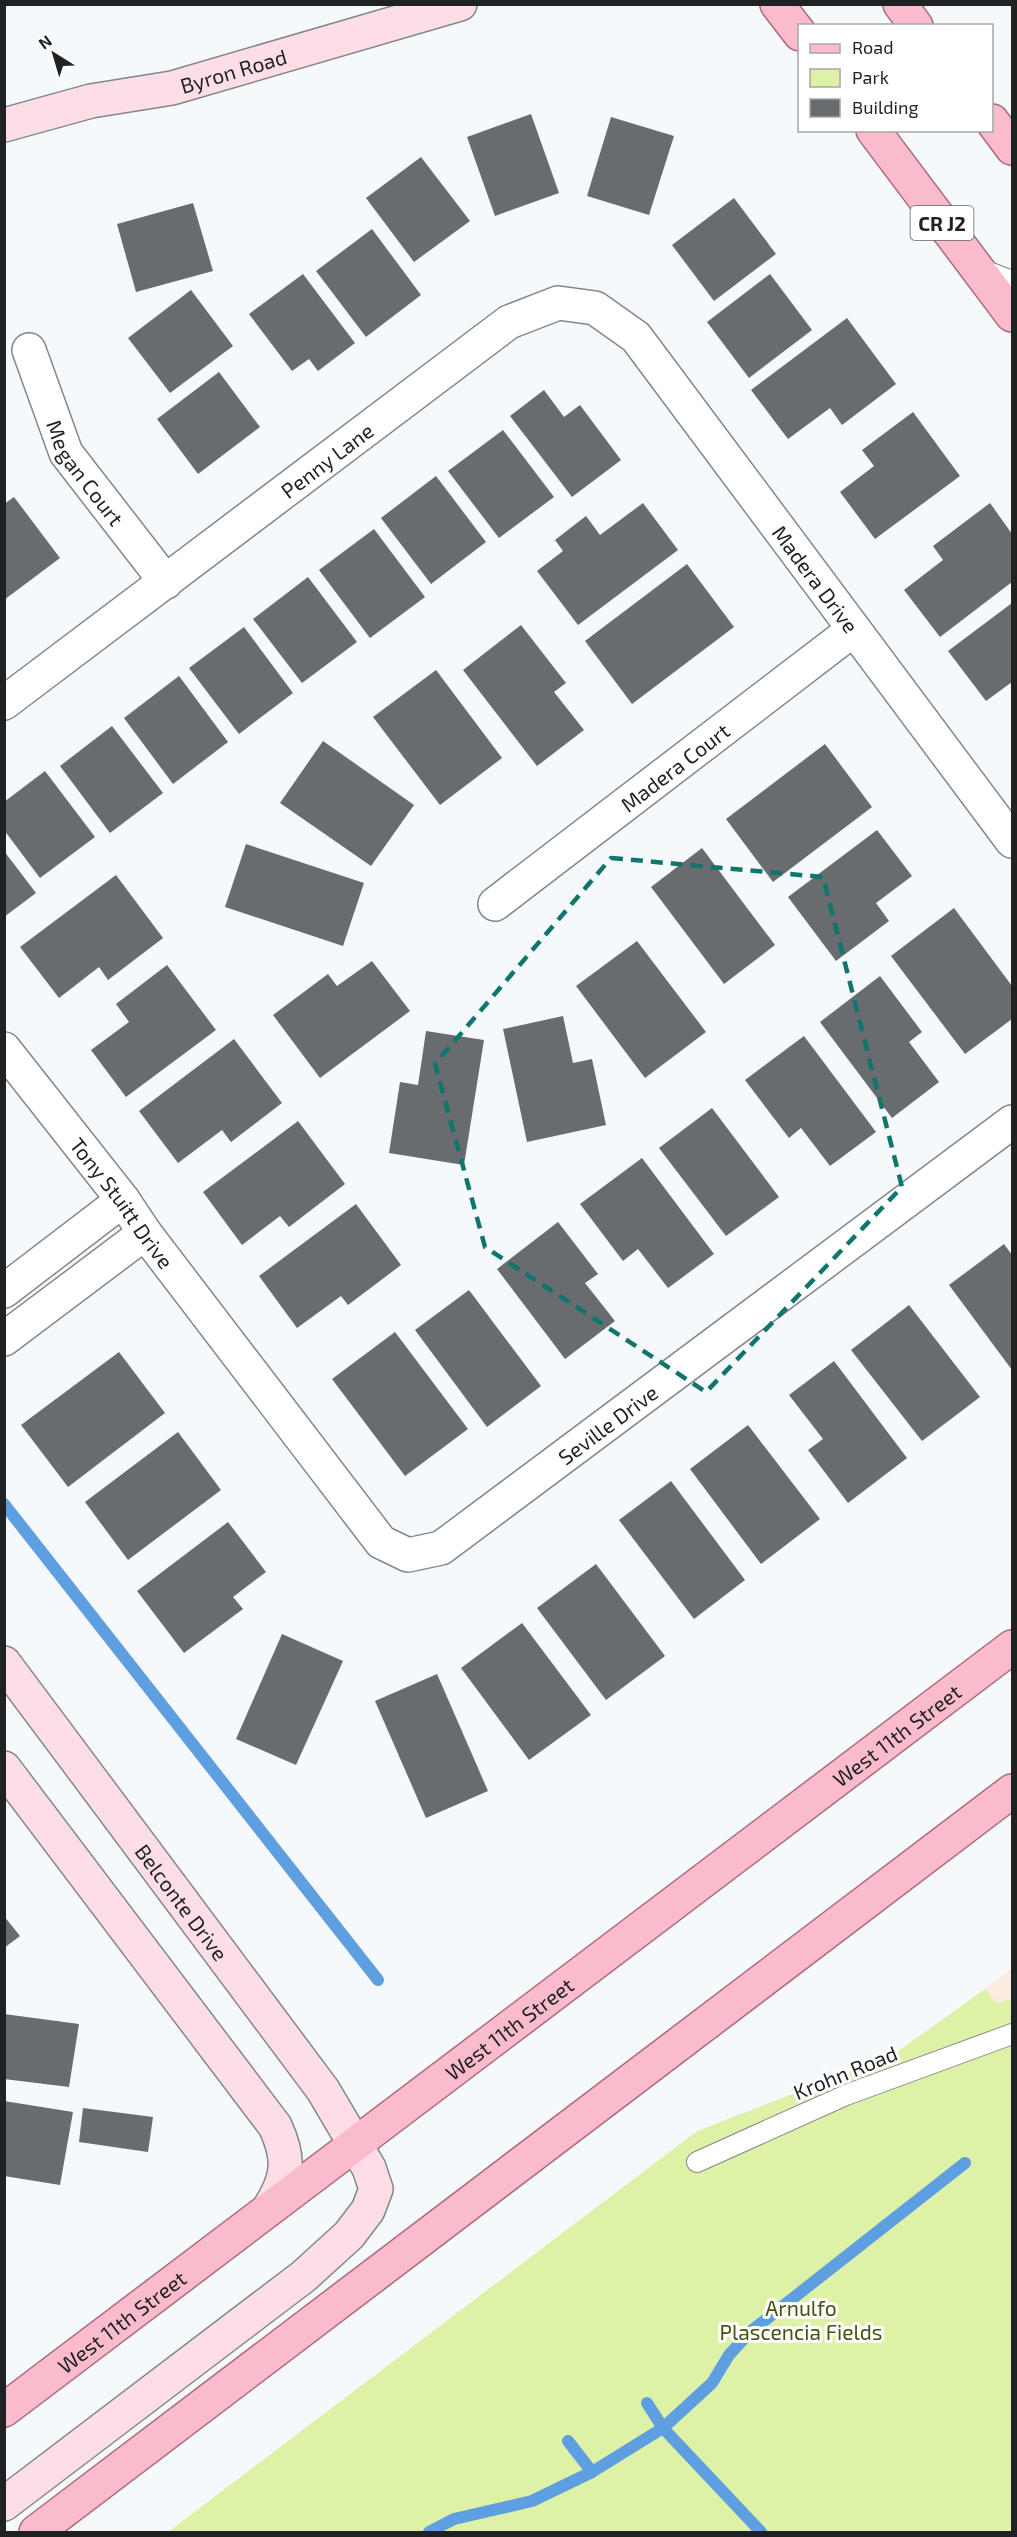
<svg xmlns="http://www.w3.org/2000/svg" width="1017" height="2537" font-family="'Exo 2',sans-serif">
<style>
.industrial{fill:#fcebe0}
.green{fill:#def2a7}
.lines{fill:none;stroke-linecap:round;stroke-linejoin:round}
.stream{stroke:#5e9fe1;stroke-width:12}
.building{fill:#696c6f}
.lane-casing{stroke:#84878a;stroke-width:22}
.street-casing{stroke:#84878a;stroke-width:36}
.secondary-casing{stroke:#84878a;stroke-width:36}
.primary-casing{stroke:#ab697c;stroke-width:36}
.lane{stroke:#fff;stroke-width:20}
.street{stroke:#fff;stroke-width:33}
.secondary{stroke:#fddee6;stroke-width:33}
.primary{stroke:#fabccd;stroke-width:33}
.marked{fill:none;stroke:#0f766e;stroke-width:4.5;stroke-dasharray:12 8;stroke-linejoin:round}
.labels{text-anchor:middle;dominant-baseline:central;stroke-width:6;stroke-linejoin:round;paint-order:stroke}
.shield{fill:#fff;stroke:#626464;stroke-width:1.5}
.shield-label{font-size:20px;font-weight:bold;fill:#1f2122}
.street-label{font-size:21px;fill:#1f2122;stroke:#fff}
.park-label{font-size:21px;fill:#455311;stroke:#fff}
</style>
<rect width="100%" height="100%" fill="#f6f9fc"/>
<path class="industrial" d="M1012,1968V1999L997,2003L985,1989Z"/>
<path class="green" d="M985,1989L997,2003L1012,1999V2532H168L697,2131L893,2055Z"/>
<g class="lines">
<g class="stream">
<path d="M4,1504L378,1980"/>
<path d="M647,2403L663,2428L712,2383L729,2355L750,2332L965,2163"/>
<path d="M568,2441L592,2472L663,2428L761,2532"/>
<path d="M429,2532L454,2519L532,2501L592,2472"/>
</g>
</g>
<g class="building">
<path d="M531,114L559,193L495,216L467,137Z"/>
<path d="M611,117L674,136L649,215L587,196Z"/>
<path d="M421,157L470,221L414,262L366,198Z"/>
<path d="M734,198L776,254L714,301L672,245Z"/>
<path d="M193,203L213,271L136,292L117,224Z"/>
<path d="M372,229L421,295L366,337L316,271Z"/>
<path d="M303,274L355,343L318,371L309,359L292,371L249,314Z"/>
<path d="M770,274L812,330L749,378L707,322Z"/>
<path d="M191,290L233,346L170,393L128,338Z"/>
<path d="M847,318L896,384L842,425L830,408L788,439L751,390Z"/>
<path d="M219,372L260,427L198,474L157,419Z"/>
<path d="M544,390L564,417L580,405L621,460L572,497L510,416Z"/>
<path d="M913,412L960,476L875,539L840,492L874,466L862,450Z"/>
<path d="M503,430L554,497L499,538L448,471Z"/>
<path d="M436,476L486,542L431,584L381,518Z"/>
<path d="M14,497L60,558L4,600V504Z"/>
<path d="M643,503L678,550L578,625L537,571L563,551L555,540L586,516L600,535Z"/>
<path d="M990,503L1012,534V582L940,637L904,590L943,560L933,546Z"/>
<path d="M374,529L425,597L370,638L319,570Z"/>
<path d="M687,564L734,627L632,704L585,641Z"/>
<path d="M308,577L357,642L302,683L253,619Z"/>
<path d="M1012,603V682L986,701L948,651Z"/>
<path d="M521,625L566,683L554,692L584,730L537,766L463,670Z"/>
<path d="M244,627L293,693L239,734L189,668Z"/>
<path d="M436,670L502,758L440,805L373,717Z"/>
<path d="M179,676L228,742L173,784L124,718Z"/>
<path d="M112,726L163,793L110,833L60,766Z"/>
<path d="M323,741L414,805L371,866L280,803Z"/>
<path d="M825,744L872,807L773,882L726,819Z"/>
<path d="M45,771L95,837L40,878L4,830V802Z"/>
<path d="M877,830L912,876L876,903L889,921L836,961L788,897Z"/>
<path d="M246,844L364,883L343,946L225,907Z"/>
<path d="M702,848L775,945L724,984L651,887Z"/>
<path d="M4,851L36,893L4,917Z"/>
<path d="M116,875L163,938L108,980L99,967L59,998L20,947Z"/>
<path d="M954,908L1012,986V1019L965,1054L891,956Z"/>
<path d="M637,941L706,1032L645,1078L576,986Z"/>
<path d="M372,961L410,1011L320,1078L273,1015L328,974L337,986Z"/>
<path d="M167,965L216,1030L126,1097L91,1050L129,1022L116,1004Z"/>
<path d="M880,976L922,1032L909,1042L939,1082L892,1118L820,1022Z"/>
<path d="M563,1016L573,1063L592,1059L606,1125L527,1142L503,1029Z"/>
<path d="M426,1031L484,1040L464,1165L389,1153L400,1082L418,1085Z"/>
<path d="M804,1036L876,1132L830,1166L801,1128L789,1138L745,1080Z"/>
<path d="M234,1039L282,1103L231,1142L222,1130L178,1163L139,1111Z"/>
<path d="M712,1108L779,1197L726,1236L659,1148Z"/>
<path d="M298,1121L345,1184L289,1227L280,1216L242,1245L203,1192Z"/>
<path d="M642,1158L714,1254L668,1288L638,1249L623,1261L580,1204Z"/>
<path d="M356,1204L401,1265L348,1305L341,1296L297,1328L259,1276Z"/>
<path d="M558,1222L598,1274L585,1283L615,1321L565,1359L497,1269Z"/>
<path d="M1004,1244L1012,1255V1370L949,1285Z"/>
<path d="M469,1290L541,1386L487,1427L415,1330Z"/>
<path d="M909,1305L980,1397L922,1441L851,1350Z"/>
<path d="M395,1332L468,1429L405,1476L332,1379Z"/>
<path d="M119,1352L165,1413L68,1487L21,1425Z"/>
<path d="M834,1361L907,1458L848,1503L808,1450L823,1439L789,1395Z"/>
<path d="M748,1425L820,1519L761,1564L690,1469Z"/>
<path d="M178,1432L221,1490L128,1560L85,1502Z"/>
<path d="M671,1481L745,1580L694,1619L619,1520Z"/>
<path d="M228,1522L266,1572L233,1597L243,1609L184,1653L137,1591Z"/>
<path d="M596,1564L665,1656L606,1700L537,1608Z"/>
<path d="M522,1623L591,1715L529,1760L461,1668Z"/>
<path d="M282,1634L343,1661L296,1765L236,1739Z"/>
<path d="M437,1674L488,1791L426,1818L375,1701Z"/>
<path d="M4,1916L20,1936L4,1948Z"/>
<path d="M4,2014L79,2024L69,2087L4,2079Z"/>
<path d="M4,2101L73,2112L60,2185L4,2176Z"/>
<path d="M83,2108L153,2117L148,2152L79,2142Z"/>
</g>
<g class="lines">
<g class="lane-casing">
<g id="lane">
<path d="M981,269L1012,281"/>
<path d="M697,2162L846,2095L1012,2034"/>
</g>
</g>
<g class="street-casing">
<g id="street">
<path id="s1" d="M29,350L66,453L166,582"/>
<path id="s2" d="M4,703L509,322L558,303L595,308L636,337L1012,841"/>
<path id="s3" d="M495,904L853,630"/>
<path id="s4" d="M4,1049L123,1200L145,1233L381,1542L408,1555L441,1548L1012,1122"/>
<path d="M4,1291L123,1200"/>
<path d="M4,1339L145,1233"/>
</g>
</g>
<g class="secondary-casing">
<g id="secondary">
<path id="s5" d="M4,125L91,101L172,88L460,4"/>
<path id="s6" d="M4,1663L323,2090L369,2168L376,2189L368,2210L349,2235L304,2276L4,2504"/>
<path d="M4,1768L275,2126C291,2160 288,2179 268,2210"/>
</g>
</g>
<g class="primary-casing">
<g id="primary">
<path d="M777,4L800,34"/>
<path d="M900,4L916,26"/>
<path d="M992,121L1012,148"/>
<path d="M873,130L1012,315"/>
<path id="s7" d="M4,2410L1012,1647"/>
<path d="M36,2532L1012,1791"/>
</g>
</g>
<use href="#lane" class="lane"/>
<use href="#street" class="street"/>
<use href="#secondary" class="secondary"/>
<use href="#primary" class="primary"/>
</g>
<path class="marked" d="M611,858L823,877L902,1187L706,1392L485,1247L435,1064Z"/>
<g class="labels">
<rect class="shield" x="910.5" y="206" width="63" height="34" rx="4.5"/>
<g class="shield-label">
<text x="942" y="223">CR J2</text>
</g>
<g class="street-label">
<text stroke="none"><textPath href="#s5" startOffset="236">Byron Road</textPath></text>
<text stroke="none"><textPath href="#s2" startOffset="404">Penny Lane</textPath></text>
<text stroke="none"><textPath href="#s1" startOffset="136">Megan Court</textPath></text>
<text stroke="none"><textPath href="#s2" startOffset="1074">Madera Drive</textPath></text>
<text stroke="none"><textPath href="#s3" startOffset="226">Madera Court</textPath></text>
<text stroke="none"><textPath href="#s4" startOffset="194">Tony Stuitt Drive</textPath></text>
<text stroke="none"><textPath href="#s4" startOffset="892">Seville Drive</textPath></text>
<text stroke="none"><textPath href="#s7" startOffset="1119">West 11th Street</textPath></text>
<text stroke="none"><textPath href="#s6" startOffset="298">Belconte Drive</textPath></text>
<text stroke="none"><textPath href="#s7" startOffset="633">West 11th Street</textPath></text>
<text transform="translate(845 2072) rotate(-22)">Krohn Road</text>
<text stroke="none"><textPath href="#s7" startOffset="147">West 11th Street</textPath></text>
</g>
<g class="park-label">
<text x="801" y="2307">Arnulfo<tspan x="801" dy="24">Plascencia Fields</tspan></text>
</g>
</g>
<rect width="1017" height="2537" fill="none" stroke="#1f2122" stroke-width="12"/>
<rect x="798" y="24" width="195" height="108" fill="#ffffff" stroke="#a5a6a7" stroke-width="1.5"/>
<rect x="810" y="44" width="30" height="9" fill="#fabccd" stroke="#a5a6a7" stroke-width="1.5"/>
<text x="852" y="54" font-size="18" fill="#1f2122">Road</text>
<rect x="810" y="69" width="30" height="18" fill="#def2a7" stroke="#a5a6a7" stroke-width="1.5"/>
<text x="852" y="84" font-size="18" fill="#1f2122">Park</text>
<rect x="810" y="99" width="30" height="18" fill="#696c6f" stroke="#a5a6a7" stroke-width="1.5"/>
<text x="852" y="114" font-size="18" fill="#1f2122">Building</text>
<g transform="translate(54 54) rotate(323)" stroke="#ffffff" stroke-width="4.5" paint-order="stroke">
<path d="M0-4.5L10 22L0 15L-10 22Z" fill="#1f2122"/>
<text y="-9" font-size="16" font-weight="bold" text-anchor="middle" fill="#1f2122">N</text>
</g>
</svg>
